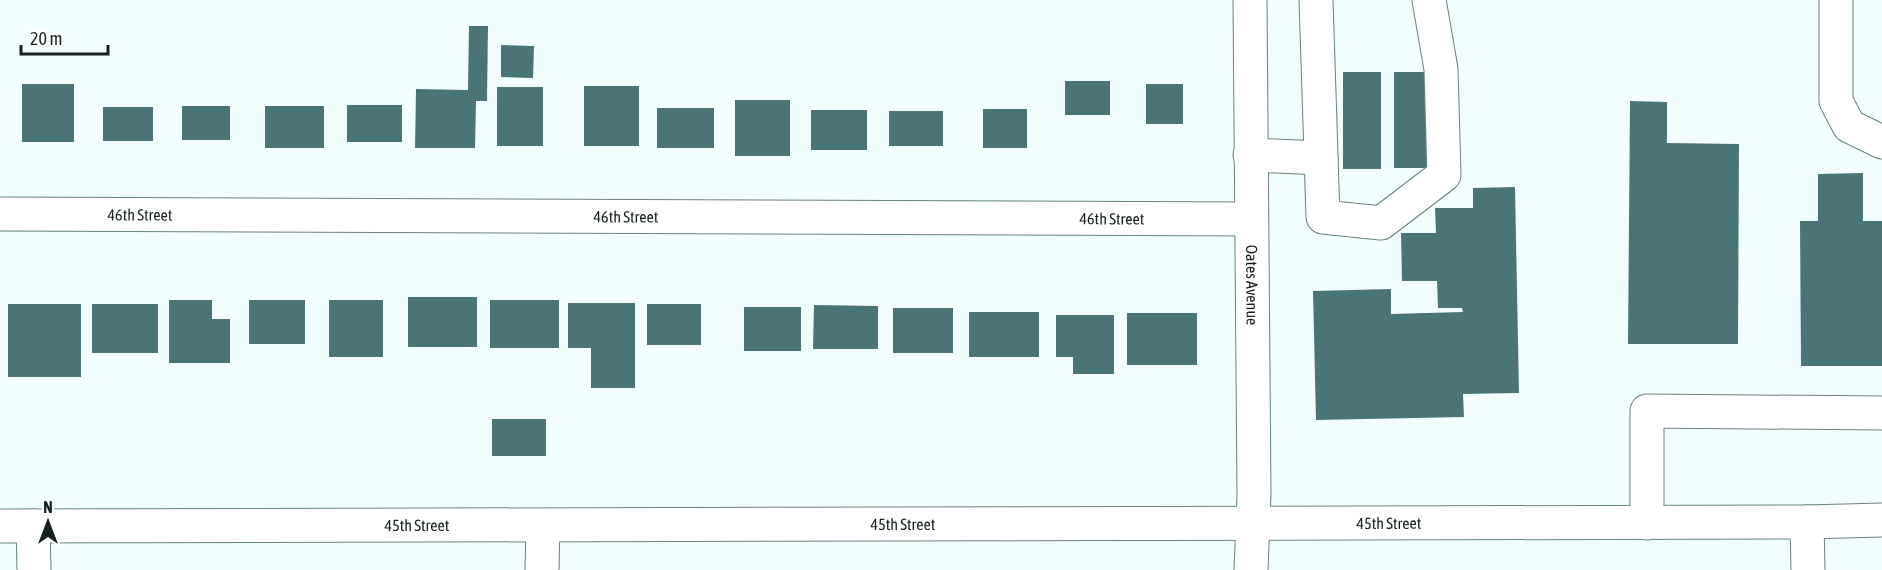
<svg xmlns="http://www.w3.org/2000/svg" width="1882" height="570" font-family="'Asap Condensed',sans-serif">
<style>
.building{fill:#4b7476}
.lines{fill:none;stroke-linecap:round;stroke-linejoin:round}
.minor-casing{stroke:#688182;stroke-width:35}
.major-casing{stroke:#688182;stroke-width:35}
.minor{stroke:#fff;stroke-width:33}
.major{stroke:#fff;stroke-width:33}
.labels{text-anchor:middle;dominant-baseline:central;stroke-width:6;stroke-linejoin:round;paint-order:stroke}
.street-label{font-size:16px;fill:#172121;stroke:#fff}
</style>
<rect width="100%" height="100%" fill="#f2fdfe"/>
<g class="building">
<path d="M469,26H488L487,101H476L475,148H415L416,89L468,90Z"/>
<path d="M501,45L534,46L533,78L501,77Z"/>
<rect x="1343" y="72" width="38" height="97"/>
<rect x="1394" y="72" width="38" height="96"/>
<rect x="1065" y="81" width="45" height="34"/>
<rect x="22" y="84" width="52" height="58"/>
<rect x="1146" y="84" width="37" height="40"/>
<rect x="584" y="86" width="55" height="60"/>
<rect x="497" y="87" width="46" height="59"/>
<rect x="735" y="100" width="55" height="56"/>
<path d="M1630,101L1667,102V143L1739,144L1738,344H1628Z"/>
<rect x="347" y="105" width="55" height="37"/>
<rect x="182" y="106" width="48" height="34"/>
<rect x="265" y="106" width="59" height="42"/>
<rect x="103" y="107" width="50" height="34"/>
<rect x="657" y="108" width="57" height="40"/>
<rect x="983" y="109" width="44" height="39"/>
<rect x="811" y="110" width="56" height="40"/>
<rect x="889" y="111" width="54" height="35"/>
<path d="M1863,173V221H1882V366H1801L1800,221H1818V174Z"/>
<path d="M1515,187L1519,393L1463,394L1464,417L1316,420L1313,291L1391,289V314L1463,312L1462,308H1438L1437,281H1402L1401,233H1436L1435,208H1473V188Z"/>
<rect x="408" y="297" width="69" height="50"/>
<path d="M169,300H212V319H230V363H169Z"/>
<rect x="249" y="300" width="56" height="44"/>
<rect x="329" y="300" width="54" height="57"/>
<rect x="490" y="300" width="69" height="48"/>
<path d="M568,303H635V388H591V348H568Z"/>
<rect x="8" y="304" width="73" height="73"/>
<rect x="92" y="304" width="66" height="49"/>
<rect x="647" y="304" width="54" height="41"/>
<path d="M814,305L878,306V349H813Z"/>
<rect x="744" y="307" width="57" height="44"/>
<rect x="893" y="308" width="60" height="45"/>
<rect x="969" y="312" width="70" height="45"/>
<rect x="1127" y="313" width="70" height="52"/>
<path d="M1056,315H1114V374H1073V357H1056Z"/>
<rect x="492" y="419" width="54" height="37"/>
</g>
<g class="lines">
<g class="minor-casing">
<g id="minor">
<path id="s1" d="M1250,0L1254,495L1251,570"/>
<path d="M1316,0L1323,217L1381,223L1444,175L1441,69L1429,0"/>
<path d="M1836,0V101L1849,126L1882,142"/>
<path d="M1250,155L1321,158"/>
<path id="s2" d="M0,214L1250,219"/>
<path d="M1807,522L1808,570"/>
<path d="M1647,523V411L1882,413"/>
<path d="M33,526L34,570"/>
<path d="M542,570L543,526"/>
</g>
</g>
<g class="major-casing">
<g id="major">
<path id="s3" d="M0,526L1807,522L1882,520"/>
</g>
</g>
<use href="#minor" class="minor"/>
<use href="#major" class="major"/>
</g>
<g class="labels">
<g class="street-label">
<text stroke="none"><textPath href="#s2" startOffset="140">46th Street</textPath></text>
<text stroke="none"><textPath href="#s2" startOffset="626">46th Street</textPath></text>
<text stroke="none"><textPath href="#s2" startOffset="1112">46th Street</textPath></text>
<text stroke="none"><textPath href="#s1" startOffset="285">Oates Avenue</textPath></text>
<text stroke="none"><textPath href="#s3" startOffset="1389">45th Street</textPath></text>
<text stroke="none"><textPath href="#s3" startOffset="903">45th Street</textPath></text>
<text stroke="none"><textPath href="#s3" startOffset="417">45th Street</textPath></text>
</g>
</g>
<g transform="translate(48 522)" stroke="#ffffff" stroke-width="4.5" paint-order="stroke">
<path d="M0-4.5L10 22L0 15L-10 22Z" fill="#172121"/>
<text y="-9" font-size="16" font-weight="bold" text-anchor="middle" fill="#172121">N</text>
</g>
<path d="M21 45v9h87v-9" fill="none" stroke="#172121" stroke-width="3"/>
<text x="30" y="45" font-size="18" fill="#172121" stroke="#ffffff" stroke-width="4.5" paint-order="stroke">20 m</text>
</svg>
